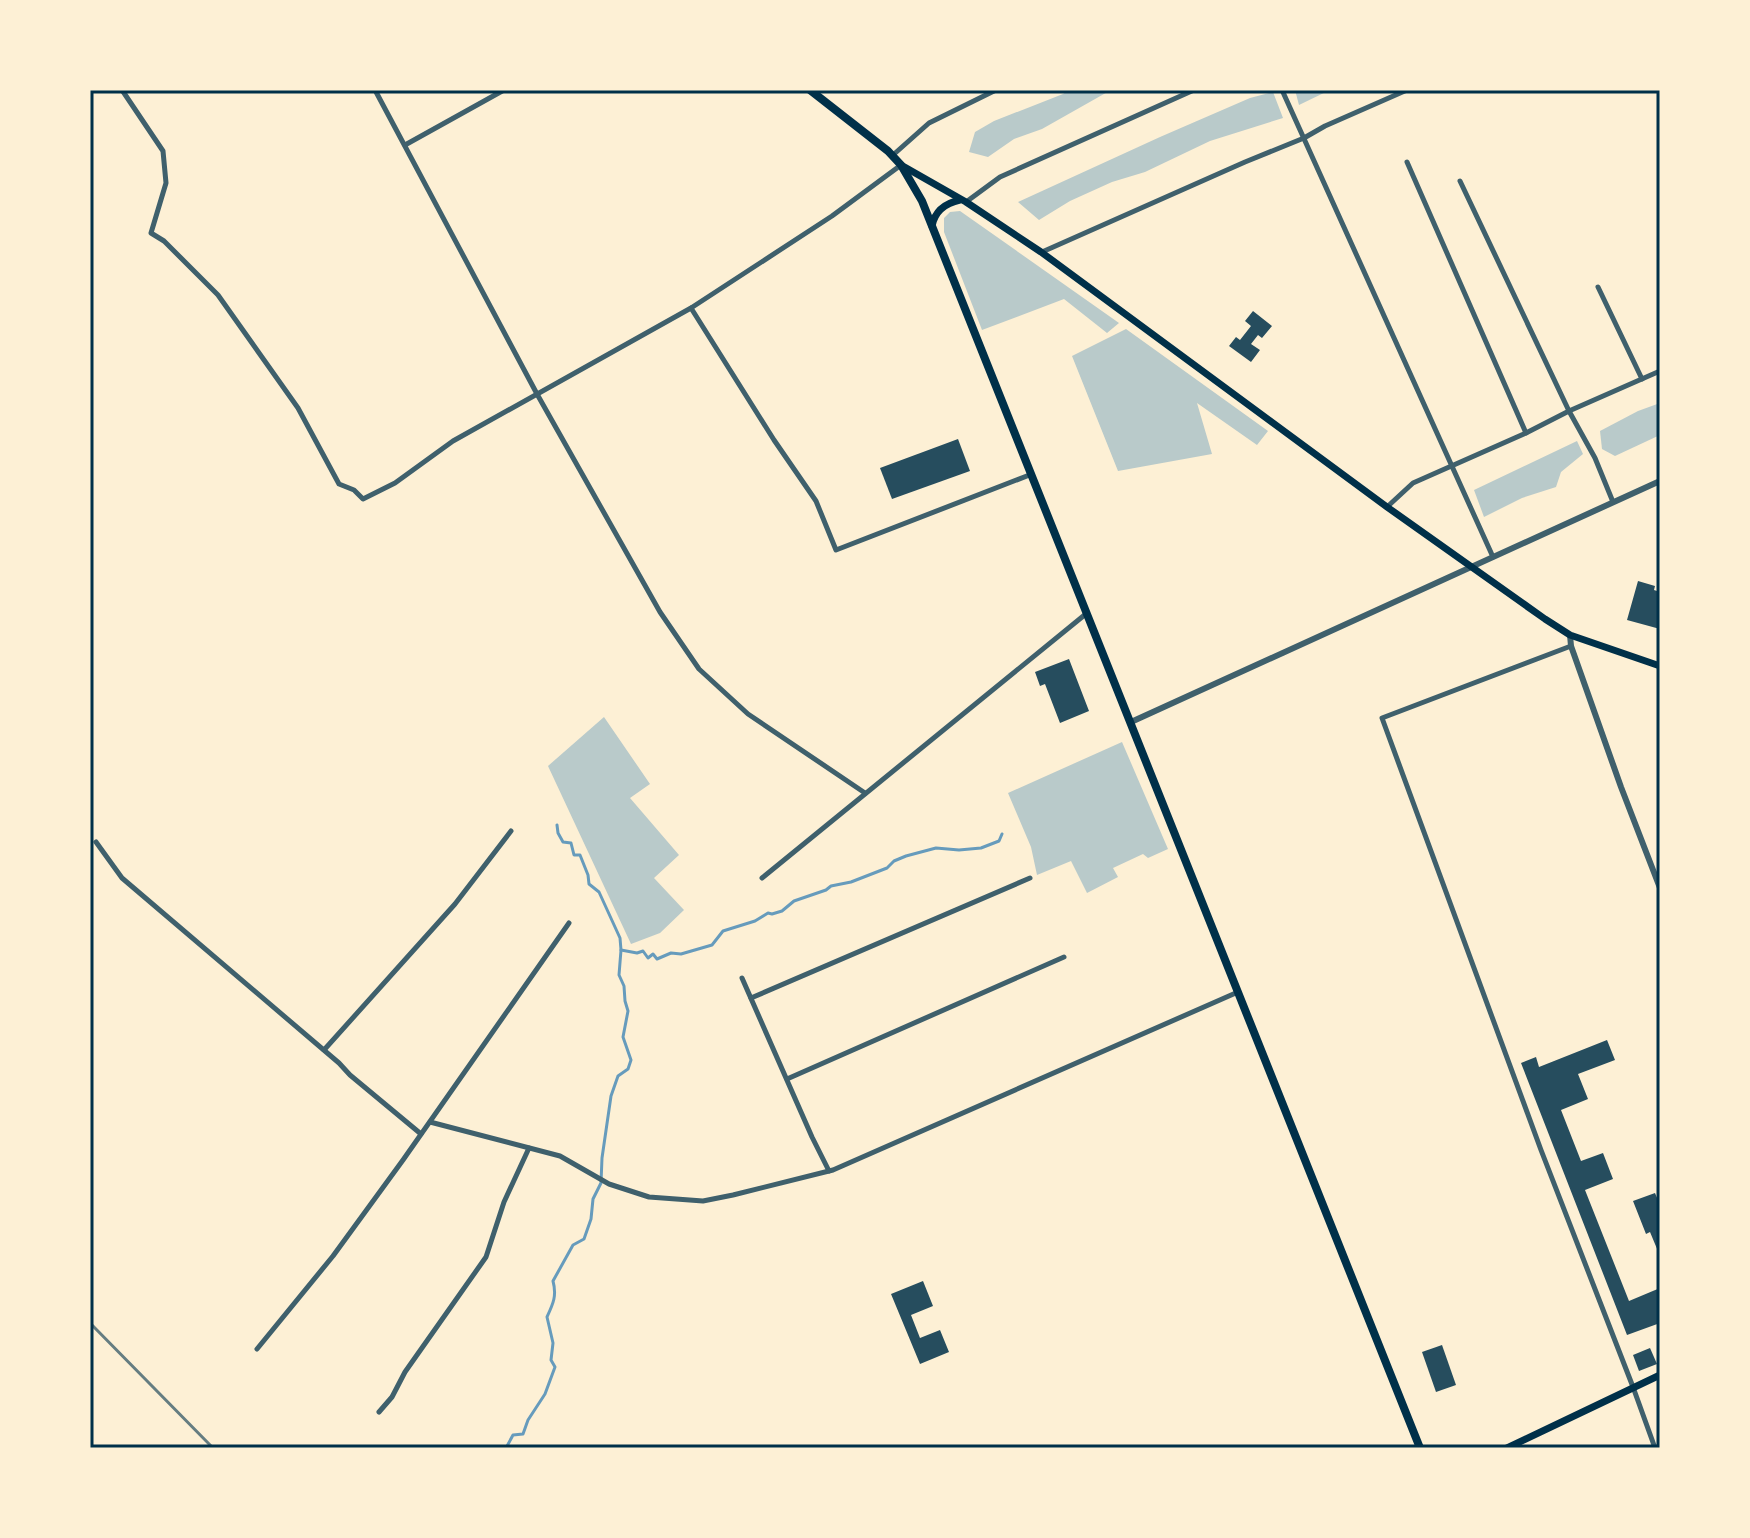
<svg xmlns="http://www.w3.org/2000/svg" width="1750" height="1538" font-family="'IBM Plex Sans',sans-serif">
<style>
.green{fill:#b9caca}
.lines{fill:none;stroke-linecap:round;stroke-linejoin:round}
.stream{stroke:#669bbc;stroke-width:3}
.building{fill:#264d5e}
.minor{stroke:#3f606c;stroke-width:5}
.tertiary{stroke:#3f606c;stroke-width:6}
.secondary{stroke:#003049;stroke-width:7}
.trunk{stroke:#003049;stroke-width:8}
.rail{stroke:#657d81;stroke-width:3}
.neatline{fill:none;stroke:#003049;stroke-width:3}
</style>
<rect width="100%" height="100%" fill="#fdf0d5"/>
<g class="green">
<path d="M1069,90H1111L1042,129L1014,139L988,157L969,152L975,132L994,121L1063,94Z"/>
<path d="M1295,90H1330L1299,105Z"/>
<path d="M1273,92L1283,118L1210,141L1145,172L1112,182L1070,201L1039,220L1018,202L1160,137L1250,98Z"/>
<path d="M960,211L1119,323L1107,333L1064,299L982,330L944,232V218L950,212Z"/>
<path d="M1126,329L1268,431L1257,445L1197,403L1212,454L1118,471L1072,356Z"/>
<path d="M1660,403V435L1615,456L1602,449L1600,431L1638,411Z"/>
<path d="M1577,441L1583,454L1561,472L1556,487L1522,498L1484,517L1474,490Z"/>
<path d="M604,717L650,784L630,798L679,855L654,878L684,910L660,933L631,944L548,766Z"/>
<path d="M1122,742L1168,849L1148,858L1143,854L1113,868L1118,877L1087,893L1071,861L1037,875L1031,847L1008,793Z"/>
</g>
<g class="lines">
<g class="stream">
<path d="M621,950L637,953L643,951L648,958L653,954L657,959L671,953L681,954L712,945L723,931L755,921L768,913L772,914L782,911L794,901L826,890L831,886L851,882L887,868L894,861L906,856L936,848L959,850L981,848L999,841L1002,834"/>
<path d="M506,1448L513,1435L523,1434L528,1420L545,1394L555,1367L551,1360L553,1343L547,1317C553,1304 557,1296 553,1281L573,1245L584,1239L591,1219L593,1199L601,1183L602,1158L611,1096L618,1076L628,1069L631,1060L623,1037L628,1011L625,1001L624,986L619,975L621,950L620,938L599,892L589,884L588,875L580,855H574L571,843L563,842L558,833L557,825"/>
</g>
</g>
<g class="building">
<path d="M1253,311L1272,326L1262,338L1258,335L1251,344L1260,350L1251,362L1229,346L1236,337L1240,340L1251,326L1245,321Z"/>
<path d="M958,439L970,471L892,499L880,468Z"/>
<path d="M1638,581L1655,586L1654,590L1660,592V629L1627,620Z"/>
<path d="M1069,659L1089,711L1060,723L1045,684L1040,686L1035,672Z"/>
<path d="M1607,1040L1615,1060L1578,1074L1588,1099L1561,1110L1581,1161L1603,1153L1613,1179L1585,1190L1629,1301L1660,1288V1323L1627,1335L1521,1063L1536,1057L1539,1067Z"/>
<path d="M1655,1193L1660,1205V1256L1650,1232L1646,1234L1633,1201Z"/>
<path d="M923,1281L933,1306L911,1315L920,1338L940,1330L949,1352L920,1364L891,1294Z"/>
<path d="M1442,1345L1456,1385L1436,1392L1422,1352Z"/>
<path d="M1650,1348L1657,1364L1639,1371L1633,1355Z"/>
</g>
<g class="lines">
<g class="minor">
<path d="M122,90L163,151L166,183L151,233L164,241L218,295L298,408L339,484L354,490L363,499L395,483L453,441L691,308L832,216L901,165"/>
<path d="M375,90L537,394L660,612L699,669L748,714L865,793"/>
<path d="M1282,90L1493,557"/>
<path d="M405,145L504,90"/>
<path d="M893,155L929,123L996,90"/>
<path d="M1407,162L1526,433"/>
<path d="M1460,181L1569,411L1595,458L1613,502"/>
<path d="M966,202L1000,177L1194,90"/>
<path d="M1042,252L1245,162L1304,138L1325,126L1407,90"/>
<path d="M1598,287L1642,379"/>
<path d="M691,308L774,440L816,501L836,550L1032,474"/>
<path d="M1387,507L1413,483L1526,433L1569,411L1660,371"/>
<path d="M1571,646L1382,718L1541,1150L1633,1387L1655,1448"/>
<path d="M96,842L122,878L339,1063L350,1075L421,1134"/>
<path d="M762,878L1087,613"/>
<path d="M742,978L812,1137L829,1171"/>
<path d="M751,998L1030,878"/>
<path d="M324,1050L455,904L511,831"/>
<path d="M787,1079L1064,957"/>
<path d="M430,1122L560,1156L609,1184L649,1197L703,1201L733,1195L833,1170L1238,992"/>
<path d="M257,1349L333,1256L403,1160L569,923"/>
<path d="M379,1412L392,1397L405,1372L486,1257L504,1202L529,1148"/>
</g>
<g class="tertiary">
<path d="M1570,635L1571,646L1621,787L1660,888"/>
<path d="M1131,722L1660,481"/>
</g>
<g class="secondary">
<path d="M901,165L966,202L1041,252L1387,507L1545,619L1570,635L1660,666"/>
<path d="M932,226C935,210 946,203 960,200"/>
<path d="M1507,1448L1660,1375"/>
</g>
<path class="trunk" d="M810,90L888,151L901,165L922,201L1420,1448"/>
<path class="rail" d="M90,1323L213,1448"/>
</g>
<rect width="1750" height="1538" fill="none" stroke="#fdf0d5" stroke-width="184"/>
<rect x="92" y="92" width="1566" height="1354" class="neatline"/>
</svg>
